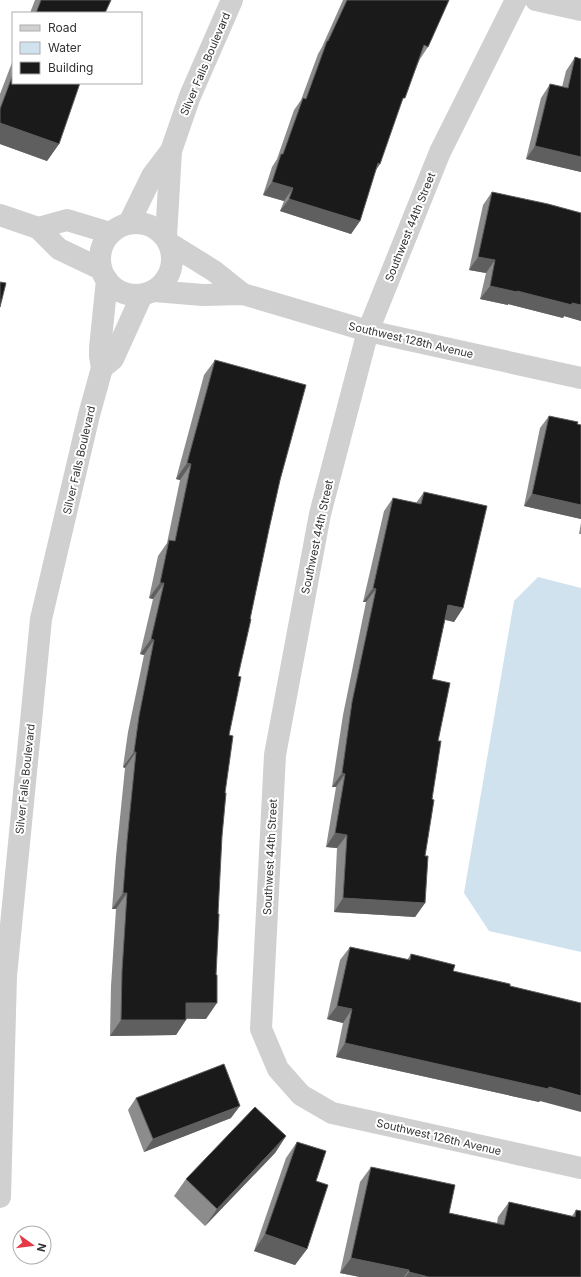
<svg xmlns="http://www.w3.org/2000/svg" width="581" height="1277" font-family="Inter,sans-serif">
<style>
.water{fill:#cfe2ee}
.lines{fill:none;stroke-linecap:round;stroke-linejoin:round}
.minor{stroke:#d0d0d0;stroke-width:22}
.wall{fill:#8c8c8c}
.shaded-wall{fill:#5f5f5f}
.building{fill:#1a1a1a;stroke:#5f5f5f}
.labels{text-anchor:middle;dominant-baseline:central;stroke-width:4;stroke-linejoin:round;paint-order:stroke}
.street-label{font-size:11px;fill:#333;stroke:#fff}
</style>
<rect width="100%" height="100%" fill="#fff"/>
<path class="water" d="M538,577L581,588V952L489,931L464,893L514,601Z"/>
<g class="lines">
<g class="minor">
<path d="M516,0L440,152L368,331L320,514L275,755L261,1029L278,1069L301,1095L332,1113L581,1168"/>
<path d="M536,0L581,10"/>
<path d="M0,215L38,228L59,249L101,269"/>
<circle cx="136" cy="259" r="36"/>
<path d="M129,223L152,176L171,151"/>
<path d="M38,228L67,220L110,233"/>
<path d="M166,237L171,151L190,96L232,0"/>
<path d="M169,243L214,271L243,294"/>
<path d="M154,291L203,295L243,294L368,331L581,378"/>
<path d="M102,368L113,359L142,295"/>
<path d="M0,1197L6,976L41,619L89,415L102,368L100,356V348L107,280"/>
</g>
</g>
<g class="wall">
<path d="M35,0H111L105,13H106H30Z"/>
<path d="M343,0H449L428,47L420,59L401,104L375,172L360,221L351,234L280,211L284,201L263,195L272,167L277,159L294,110L301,100L318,54L322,47Z"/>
<path d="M575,57L581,59V172L526,159L541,98L550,84L562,87L566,71Z"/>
<path d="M13,60V83L59,144L47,161L0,144V94Z"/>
<path d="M492,192L581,213V321L564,316L563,318L508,304V305L480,299L486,273L469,270L483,205Z"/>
<path d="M215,360L280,480L269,529L250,619L238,676L229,735L206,1019H186L176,1035L110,1036L111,986L116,909H112L116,857L125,768L123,767L128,732L144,655L140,654L153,599L149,598L158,556L167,543L180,480L176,479L204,375Z"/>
<path d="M549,416L581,425V519L524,506L540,428Z"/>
<path d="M424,492L463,608L454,622L445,620L432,679L438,741L425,856V903L415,917L334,912L337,848L326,847L336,787H332L343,715L366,602H363L384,511L393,498L416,503Z"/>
<path d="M581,523V534H579Z"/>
<path d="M350,947L407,960L411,954L453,971L510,986L540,1101L539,1102L336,1057L343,1023L327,1019L340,960Z"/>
<path d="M136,1098L231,1118L144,1152L128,1110Z"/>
<path d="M286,1136L275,1153L205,1226L174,1196L186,1179Z"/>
<path d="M297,1142L316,1181L307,1249L295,1265L254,1251L286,1158Z"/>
<path d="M371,1167L449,1213L497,1223L498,1217L509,1202L572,1216L576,1210L581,1277H360L340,1273L360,1182Z"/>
</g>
<g class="shaded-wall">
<path d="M0,123L59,144L47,161L0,144Z"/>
<path d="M535,146L581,157V172L526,159Z"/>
<path d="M378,163L380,164L371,177Z"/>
<path d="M272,182L293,188L284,201L263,195Z"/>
<path d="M289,199L360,221L351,234L280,211Z"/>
<path d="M478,257L495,260L486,273L469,270Z"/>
<path d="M490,286L517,291L581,305V321L564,316L563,318L508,304V305L480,299Z"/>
<path d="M187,463L191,464L180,480L176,479Z"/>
<path d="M532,494L581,505V519L524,506Z"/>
<path d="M160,583H164L153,599L149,598Z"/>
<path d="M373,588L376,589L366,602H363Z"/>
<path d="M448,605L463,608L454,622L439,618Z"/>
<path d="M151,639L154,640L144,655L140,654Z"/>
<path d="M134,752H136L125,768L123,767Z"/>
<path d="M342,773L345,774L336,787H332Z"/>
<path d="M335,833L347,835L337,848L326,847Z"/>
<path d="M123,893H127L116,909H112Z"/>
<path d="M343,898L425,903L415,917L334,912Z"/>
<path d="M186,1003H217L206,1019L175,1018Z"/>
<path d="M337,1006L352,1009L343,1023L327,1019Z"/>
<path d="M121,1020H186L176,1035L110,1036Z"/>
<path d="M345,1043L549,1087L581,1096V1112L540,1101L539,1102L336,1057Z"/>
<path d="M240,1106L231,1118L144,1152L153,1139Z"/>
<path d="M286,1136L275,1153L205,1226L217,1209Z"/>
<path d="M265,1234L307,1249L295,1265L254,1251Z"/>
<path d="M351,1258L409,1270L404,1277H360L340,1273Z"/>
<path d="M409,1272L429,1277H405Z"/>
</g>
<g class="building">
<path d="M41,0H111L105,13H106H36Z"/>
<path d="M347,0H449L428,47L424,45L405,98H403L380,164L378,163L360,221L289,199L293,188L272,182L281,154H283L303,98L306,99L327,41H328Z"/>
<path d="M575,57L581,59V157L535,146L550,84L568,88Z"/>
<path d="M13,74V83H80L59,144L0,123V109Z"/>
<path d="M492,192L548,204L581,213V305L572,303V305L517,291V292L490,286L495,260L478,257Z"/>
<path d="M0,282L6,283L0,307Z"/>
<path d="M215,360L306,385L280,480L269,529L250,619H251L238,676L241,677L229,735L233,736L225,793H226L222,836L218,914H219L216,975H217V1003H186V1020H121L122,971L127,893H123L127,841L136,752H134L139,716L154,640L151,639L164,583H160L169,540L175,541L191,464L187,463Z"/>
<path d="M549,416L578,422L577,424L581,425V505L532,494Z"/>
<path d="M424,492L487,506L463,608L448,605L432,679L450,683L438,741H441L432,799L434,800L425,856H428L425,903L343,898L347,835L335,833L345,774L342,773L352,702L376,589L373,588L393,498L421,504Z"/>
<path d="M350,947L410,960L411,954L455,965L453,971L510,984V986L581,1003V1096L549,1087L548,1089L345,1043L352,1009L337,1006Z"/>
<path d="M224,1064L240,1106L153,1139L136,1098Z"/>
<path d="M255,1107L286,1136L217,1209L186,1179Z"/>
<path d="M297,1142L326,1151L316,1181L328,1185L307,1249L265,1234Z"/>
<path d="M371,1167L455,1185L449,1213L504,1225L509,1202L575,1217L576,1210L581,1211V1277H429L409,1272V1270L351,1258Z"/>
</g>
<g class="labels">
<g class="street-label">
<text transform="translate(205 64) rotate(-67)">Silver Falls Boulevard</text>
<text transform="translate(410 227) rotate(-68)">Southwest 44th Street</text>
<text transform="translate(411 340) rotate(13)">Southwest 128th Avenue</text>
<text transform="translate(79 460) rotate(-77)">Silver Falls Boulevard</text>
<text transform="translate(317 537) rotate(-78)">Southwest 44th Street</text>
<text transform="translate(25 779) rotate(-84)">Silver Falls Boulevard</text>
<text transform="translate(270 857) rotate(-87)">Southwest 44th Street</text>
<text transform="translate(439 1137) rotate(13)">Southwest 126th Avenue</text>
</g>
</g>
<rect x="12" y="12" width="130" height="72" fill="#ffffff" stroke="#adadad"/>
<rect x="20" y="25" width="20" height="6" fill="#d0d0d0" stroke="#adadad"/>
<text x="48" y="32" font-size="12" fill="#333333">Road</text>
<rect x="20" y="42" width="20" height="12" fill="#cfe2ee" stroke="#adadad"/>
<text x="48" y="52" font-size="12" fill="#333333">Water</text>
<rect x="20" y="62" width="20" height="12" fill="#1a1a1a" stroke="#adadad"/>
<text x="48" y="72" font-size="12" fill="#333333">Building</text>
<g transform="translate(32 1245) rotate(104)"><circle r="19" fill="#ffffff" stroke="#adadad"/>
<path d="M0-3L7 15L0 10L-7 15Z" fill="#e63946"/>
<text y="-6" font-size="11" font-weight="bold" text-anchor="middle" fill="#333333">N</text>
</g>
</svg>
